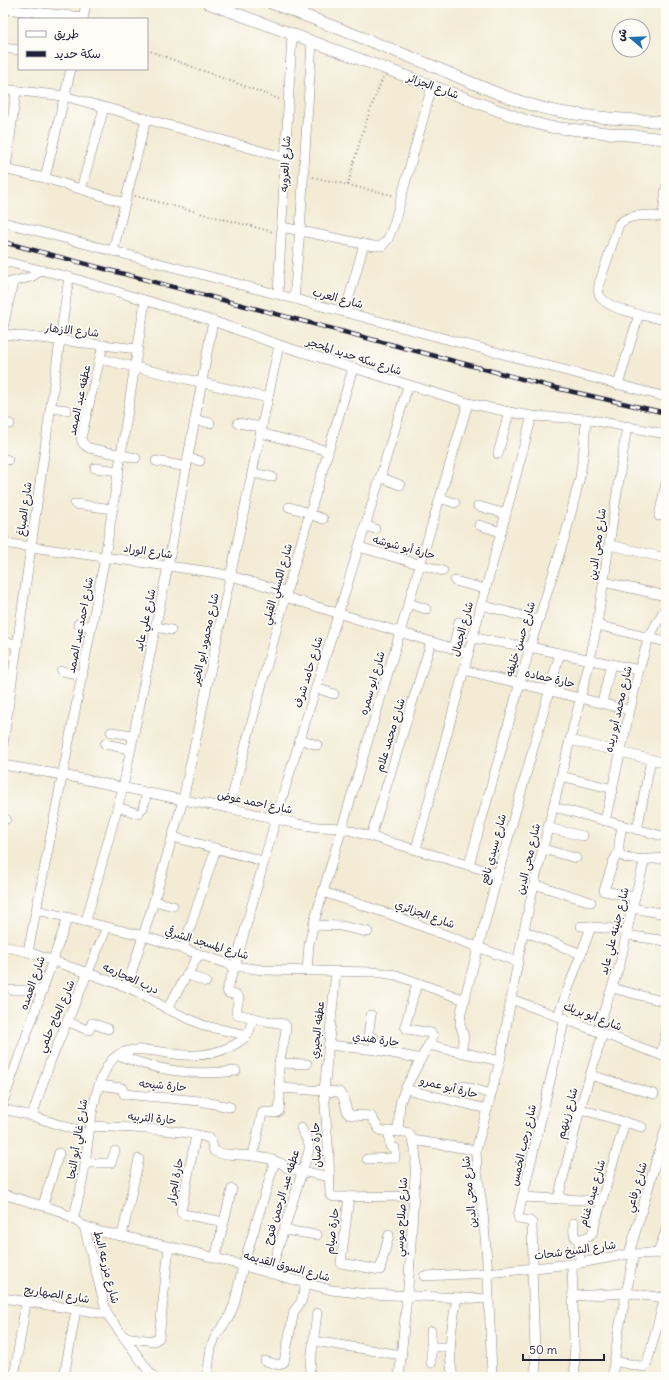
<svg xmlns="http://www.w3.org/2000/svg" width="669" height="1380" font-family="Delius,'Playpen Sans Arabic',sans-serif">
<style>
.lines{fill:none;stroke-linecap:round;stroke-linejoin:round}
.minor-casing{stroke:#8a8688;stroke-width:10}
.tertiary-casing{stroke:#8a8688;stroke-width:12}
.path{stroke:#8a8688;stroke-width:2;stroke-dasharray:1 3;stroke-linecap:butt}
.minor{stroke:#fff;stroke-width:9}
.tertiary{stroke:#fff;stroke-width:11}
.rail-casing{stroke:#22223b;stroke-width:4.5}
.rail{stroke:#fdfcf7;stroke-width:3;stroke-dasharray:9;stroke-linecap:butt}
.labels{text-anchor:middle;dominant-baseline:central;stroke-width:3.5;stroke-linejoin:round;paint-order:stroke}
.street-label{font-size:11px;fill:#22223b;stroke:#fdfcf7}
</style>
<rect width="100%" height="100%" fill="#fdfcf7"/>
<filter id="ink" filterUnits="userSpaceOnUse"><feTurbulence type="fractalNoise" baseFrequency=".025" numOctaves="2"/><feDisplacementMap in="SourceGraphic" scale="8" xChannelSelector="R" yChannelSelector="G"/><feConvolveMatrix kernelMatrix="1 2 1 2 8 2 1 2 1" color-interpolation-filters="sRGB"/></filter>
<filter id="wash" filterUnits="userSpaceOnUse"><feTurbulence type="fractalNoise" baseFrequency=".012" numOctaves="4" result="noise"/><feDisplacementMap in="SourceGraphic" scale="16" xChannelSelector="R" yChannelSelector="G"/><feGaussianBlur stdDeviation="0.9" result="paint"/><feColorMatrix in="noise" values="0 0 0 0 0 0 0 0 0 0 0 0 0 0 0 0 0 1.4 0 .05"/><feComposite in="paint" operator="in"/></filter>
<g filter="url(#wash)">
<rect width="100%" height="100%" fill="#f3ebd4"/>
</g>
<g filter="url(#ink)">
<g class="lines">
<g class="minor-casing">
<g id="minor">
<path d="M3,9L83,17"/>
<path d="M83,19L86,3"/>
<path d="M3,48L19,50"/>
<path d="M3,89L64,96L286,158"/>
<path d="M3,169L45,178L125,203"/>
<path d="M6,169L16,91"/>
<path d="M45,178L71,69"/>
<path d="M81,189L104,108"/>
<path d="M663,217L666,187"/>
<path d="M666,217C650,216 630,212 619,224L599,284C599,287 598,291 599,294C604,310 651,317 666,320"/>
<path d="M3,222L666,397"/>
<path d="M282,227L373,246H382L388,239L394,224L432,86"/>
<path d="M113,251L146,119"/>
<path d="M3,261L69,277L213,321L279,345L468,403L509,412L532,416L586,419L666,434"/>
<path d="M3,284L31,277L42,270"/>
<path d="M278,294L292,34"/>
<path d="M294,299L300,230L312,42"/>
<path d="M345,312L364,244"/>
<path d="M3,328L13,282"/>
<path d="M3,334L138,349"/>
<path d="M103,345L81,438C82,443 84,445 89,448L136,458"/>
<path d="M100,359L268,398"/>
<path d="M618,385L639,314"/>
<path d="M51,408L67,410"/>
<path d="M195,420L210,423"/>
<path d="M3,422L10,424"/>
<path d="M238,423L262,427"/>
<path d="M261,433L328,451"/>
<path d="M498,454L509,412"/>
<path d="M188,458L200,461"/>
<path d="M3,459L8,460"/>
<path d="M156,461L187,467"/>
<path d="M95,468L119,471"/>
<path d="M253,473L272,477"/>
<path d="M380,477L400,485"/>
<path d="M440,498L455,503"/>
<path d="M75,504L113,509"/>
<path d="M478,506L506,514"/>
<path d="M289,507L310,513"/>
<path d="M310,514L323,519"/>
<path d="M659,516L666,483"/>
<path d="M365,525L375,529"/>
<path d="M479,525L501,532"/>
<path d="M3,543L211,572L231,576L287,592"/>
<path d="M610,545L666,558"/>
<path d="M359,547L443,571"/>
<path d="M455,581L485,589"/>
<path d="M604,582L666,596"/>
<path d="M285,597L468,653"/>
<path d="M408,603L426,609"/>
<path d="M481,605L538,620"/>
<path d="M78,624L92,627"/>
<path d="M597,625L666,642"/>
<path d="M156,627L171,630"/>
<path d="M472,638L530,647L639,670"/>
<path d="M3,642L17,644"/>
<path d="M453,649L459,622"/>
<path d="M464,670L629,710"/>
<path d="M61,671L83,675"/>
<path d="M316,688L334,694"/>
<path d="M602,703L611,664"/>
<path d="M111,732L133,735"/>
<path d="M300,739L317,745"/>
<path d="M570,740L666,763"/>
<path d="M105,744L130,749"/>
<path d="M3,745L69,277"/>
<path d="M3,765L63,775L183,800L229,808L298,824L318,827L342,828L498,874"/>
<path d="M561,776L613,789"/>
<path d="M117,807L139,814"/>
<path d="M554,807L666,837"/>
<path d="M143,808L147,792"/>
<path d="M229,808L285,597L353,368"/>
<path d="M3,818L6,819"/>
<path d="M605,821L639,670L649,637L666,607"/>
<path d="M622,826C621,834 618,843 619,851C620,864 657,858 666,858"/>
<path d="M548,828L583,836"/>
<path d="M637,830L651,759"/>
<path d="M371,836L431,642"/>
<path d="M173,837L263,861"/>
<path d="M416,849L532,416"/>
<path d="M543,849L576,858"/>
<path d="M619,851L613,862L604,891L635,897"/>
<path d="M469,865L530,647L566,533L580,477L584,448L586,419"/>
<path d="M534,884L591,902"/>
<path d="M323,892L389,914L518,962"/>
<path d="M154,901L173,906"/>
<path d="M632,908L666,914"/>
<path d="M37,910L144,936L235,966L263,970L375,972L396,975L465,1000"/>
<path d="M86,921L123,787L168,566L213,321"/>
<path d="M313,925L341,926L368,932"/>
<path d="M581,926L627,930"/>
<path d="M524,931L581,954"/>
<path d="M626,935L666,941"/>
<path d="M3,946L28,952L127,987L146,996L167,1009L205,1026L247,1035"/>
<path d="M183,949L216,848"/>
<path d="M28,952L105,557L145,301"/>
<path d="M307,971L309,944L315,919L468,403"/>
<path d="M336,971L324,1091L329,1158L330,1195L334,1197L414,1196"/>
<path d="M187,974L206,982"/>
<path d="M127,987L154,901L183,800L279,345"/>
<path d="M612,988L666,1002"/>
<path d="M12,990H43"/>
<path d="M511,999L666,1057"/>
<path d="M167,1009L199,954"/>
<path d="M371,1015L368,1037L374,1038V1043L378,1044L377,1050"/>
<path d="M558,1016L591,927"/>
<path d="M67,1021L87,1030H89L92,1023L108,1029"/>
<path d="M597,1031L620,964L632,908L645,859"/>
<path d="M328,1045L377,1050L421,1059"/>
<path d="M429,1045L500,1061"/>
<path d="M461,1052L464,1037L460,1024L461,1012L498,874L560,653"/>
<path d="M118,1055C158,1071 193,1076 236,1071"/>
<path d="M661,1055L666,1032"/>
<path d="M279,1063L307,1064"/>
<path d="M590,1075L654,1094"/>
<path d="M99,1085L122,1088L124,1094L200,1101L230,1107"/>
<path d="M463,1086L491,1094"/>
<path d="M280,1088L339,1092L343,1097L348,1114L352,1115L371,1116L379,1129L382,1131L406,1132C415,1137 415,1150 416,1159L409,1277L399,1377"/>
<path d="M405,1089L487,1109"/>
<path d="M3,1102L68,917"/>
<path d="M3,1109L32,1116L88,1134"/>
<path d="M580,1109L642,1127"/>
<path d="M32,1116L50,1062L107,927"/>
<path d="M89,1126C109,1127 199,1129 211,1140L214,1151C221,1155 231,1154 239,1155C251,1155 281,1159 287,1168L330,1177"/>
<path d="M398,1132L400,1103L405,1089L433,1036L431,1033L407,1029L405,1026L417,983"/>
<path d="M196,1135L181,1211L183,1214L224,1222"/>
<path d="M412,1140L476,1150"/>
<path d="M253,1156L262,1113L266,1112L276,1113L279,1111C282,1094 278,1080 279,1064C281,1051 286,1039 286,1026L284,1024L267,1021L237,1014L236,1011L239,998L236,995L228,993L227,989L235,966L276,818L408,386"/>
<path d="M367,1159L395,1158V1148L391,1147L390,1146L389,1131"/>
<path d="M85,1163H111L115,1151"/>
<path d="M3,1194L60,1211L84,1226L101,1232L122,1236L197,1253L331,1290L368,1294L489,1299"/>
<path d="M349,1197L341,1263L380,1270L389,1235"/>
<path d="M522,1197L602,1201"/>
<path d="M558,1199L580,1109L603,1033"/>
<path d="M43,1205L59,1153"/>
<path d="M73,1219C79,1198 84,1178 86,1156C90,1129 93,1089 108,1065C124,1039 160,1054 185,1055C200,1056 218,1053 232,1046C237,1043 244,1040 247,1035C250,1031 251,1024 253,1018"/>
<path d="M574,1223C574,1230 572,1237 579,1240"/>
<path d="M84,1226L107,1314L153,1377"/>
<path d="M284,1230L317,1235"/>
<path d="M122,1236L139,1159"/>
<path d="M658,1253L666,1230"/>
<path d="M629,1254L666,1127"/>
<path d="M215,1258L232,1189"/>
<path d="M580,1263L579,1240C583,1237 589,1238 592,1234L625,1122"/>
<path d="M572,1264L575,1377"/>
<path d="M532,1268L536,1377"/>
<path d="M533,1268L532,1223L530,1221L519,1219L518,1216L565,1018"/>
<path d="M270,1274L309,1150V1144L301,1128"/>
<path d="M424,1276L488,1273L580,1263L629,1254L666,1253"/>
<path d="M573,1296L627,1293L665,1298"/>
<path d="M3,1298L107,1314"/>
<path d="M124,1337L154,1341L159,1338L169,1247"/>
<path d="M314,1341L402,1355"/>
<path d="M431,1347H451"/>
<path d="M265,1361L279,1365L284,1362L294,1311L301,1302L306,1284"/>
<path d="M614,1361L644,1367L647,1363L666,1294"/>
<path d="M431,1363V1331"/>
<path d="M14,1377L26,1302"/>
<path d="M64,1377L76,1310"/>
<path d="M207,1377L211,1348L216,1335L228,1319L234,1305L243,1266L275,1161"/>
<path d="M309,1377L317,1313"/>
<path d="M453,1377C447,1351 452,1324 457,1298"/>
<path d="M492,1377L488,1273L483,1213L477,1171L476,1150L500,1061L521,944L534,884L590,660L597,625L627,426"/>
<path d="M612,1377L619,1329L634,1254"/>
</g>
</g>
<g class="tertiary-casing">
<g id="tertiary">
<path d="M208,3L527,121L550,127L666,139"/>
<path d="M271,3C326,23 381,45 435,67C473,83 511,101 551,110C589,118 628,119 666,122"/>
</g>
</g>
<g class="path">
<path d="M147,50L279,99"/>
<path d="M313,177L392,195"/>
<path d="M348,185C357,148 368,113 383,78"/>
<path d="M135,196L273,232"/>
</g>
<use href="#minor" class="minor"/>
<use href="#tertiary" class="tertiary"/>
<g class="rail-casing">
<path id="rail" d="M3,242L556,388L666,413"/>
</g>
<use href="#rail" class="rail"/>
</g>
</g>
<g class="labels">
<g class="street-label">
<text transform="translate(433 86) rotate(20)">شارع الجزائر</text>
<text transform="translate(285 164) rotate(-87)">شارع العروبه</text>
<text transform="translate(338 298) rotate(15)">شارع العرب</text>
<text transform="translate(72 330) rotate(6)">شارع الازهار</text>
<text transform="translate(354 356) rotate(18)">شارع سكه حديد المحجر</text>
<text transform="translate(79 400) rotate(-78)">عطفه عبد الصمد</text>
<text transform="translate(24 509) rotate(-82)">شارع الصباغ</text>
<text transform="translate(597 544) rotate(-82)">شارع محى الدين</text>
<text transform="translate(404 547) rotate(15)">حارة أبو شوشه</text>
<text transform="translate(148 551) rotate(8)">شارع الوراد</text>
<text transform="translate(277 584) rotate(-74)">شارع الكسلي القبلي</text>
<text transform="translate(145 620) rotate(-78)">شارع علي عابد</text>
<text transform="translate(80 625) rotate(-79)">شارع احمد عبد الصمد</text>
<text transform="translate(462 629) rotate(-75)">شارع الجمال</text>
<text transform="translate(205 639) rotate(-78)">شارع محمود ابو الخير</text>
<text transform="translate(520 639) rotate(-73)">شارع حسن خليفه</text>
<text transform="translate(308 672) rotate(-73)">شارع حامد شرف</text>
<text transform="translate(550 678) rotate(13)">حارة حماده</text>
<text transform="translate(372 683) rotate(-74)">شارع ابو سمره</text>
<text transform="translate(618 709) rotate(-77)">شارع محمد أبو ريده</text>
<text transform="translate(390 735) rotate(-73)">شارع محمد علام</text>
<text transform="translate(255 802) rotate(12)">شارع احمد عوض</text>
<text transform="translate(493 849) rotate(-75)">شارع سيدي نافع</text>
<text transform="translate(528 859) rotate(-77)">شارع محى الدين</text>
<text transform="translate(425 914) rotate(20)">شارع الجزائري</text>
<text transform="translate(614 931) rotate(-76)">شارع جنينه علي عابد</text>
<text transform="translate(207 943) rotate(17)">شارع المسجد الشرقي</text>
<text transform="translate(131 978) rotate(24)">درب العجارمه</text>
<text transform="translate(32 983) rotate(-71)">شارع العمده</text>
<text transform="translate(56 1016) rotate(-67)">شارع الحاج حلمي</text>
<text transform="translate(593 1016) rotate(21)">شارع أبو بريك</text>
<text transform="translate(317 1030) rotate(-84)">عطفه البحيري</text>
<text transform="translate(376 1039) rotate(8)">حارة هندي</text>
<text transform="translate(163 1085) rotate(5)">حارة شيحه</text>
<text transform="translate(449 1087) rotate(14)">حارة أبو عمرو</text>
<text transform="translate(567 1113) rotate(-75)">شارع زينهم</text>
<text transform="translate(152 1118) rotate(5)">حارة التربيه</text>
<text transform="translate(77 1139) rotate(-81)">شارع غالي أبو النجا</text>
<text transform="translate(316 1145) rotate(-93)">حارة صبان</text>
<text transform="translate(523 1145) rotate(-77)">شارع رجب الخمس</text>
<text transform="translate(175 1181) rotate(-79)">حارة الجزار</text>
<text transform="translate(636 1187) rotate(-74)">شارع رفاعي</text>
<text transform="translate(469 1192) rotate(-96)">شارع محى الدين</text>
<text transform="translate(592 1193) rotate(-74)">شارع عبده غنام</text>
<text transform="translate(281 1197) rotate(-73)">عطفه عبد الرحمن فتوح</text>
<text transform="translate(401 1217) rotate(-87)">شارع صلاح موسي</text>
<text transform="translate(332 1231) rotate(-83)">حارة صيام</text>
<text transform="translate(575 1250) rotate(-8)">شارع الشيخ شحات</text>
<text transform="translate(287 1266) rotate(15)">شارع السوق القديمه</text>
<text transform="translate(107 1267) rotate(76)">شارع مزرعه البط</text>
<text transform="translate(57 1294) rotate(9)">شارع الصهاريج</text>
</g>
</g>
<rect width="669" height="1380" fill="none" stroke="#fdfcf7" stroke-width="16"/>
<rect x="18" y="18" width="130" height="52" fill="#fdfcf7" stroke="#a5a5ac"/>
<rect x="26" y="31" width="20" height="6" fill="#ffffff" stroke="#a5a5ac"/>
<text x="54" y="38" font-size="12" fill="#22223b">طريق</text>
<rect x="26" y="51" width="20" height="6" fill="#22223b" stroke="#a5a5ac"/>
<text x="54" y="58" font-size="12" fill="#22223b">سكة حديد</text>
<g transform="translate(631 38) rotate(289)"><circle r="19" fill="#fdfcf7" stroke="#a5a5ac"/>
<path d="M0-3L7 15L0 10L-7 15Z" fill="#1f6fb2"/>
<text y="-6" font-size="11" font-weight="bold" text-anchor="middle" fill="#22223b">ش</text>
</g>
<path d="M523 1354v6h81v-6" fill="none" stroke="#22223b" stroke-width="2"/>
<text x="529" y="1354" font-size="12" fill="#22223b" stroke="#fdfcf7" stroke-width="3" paint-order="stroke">50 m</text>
</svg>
